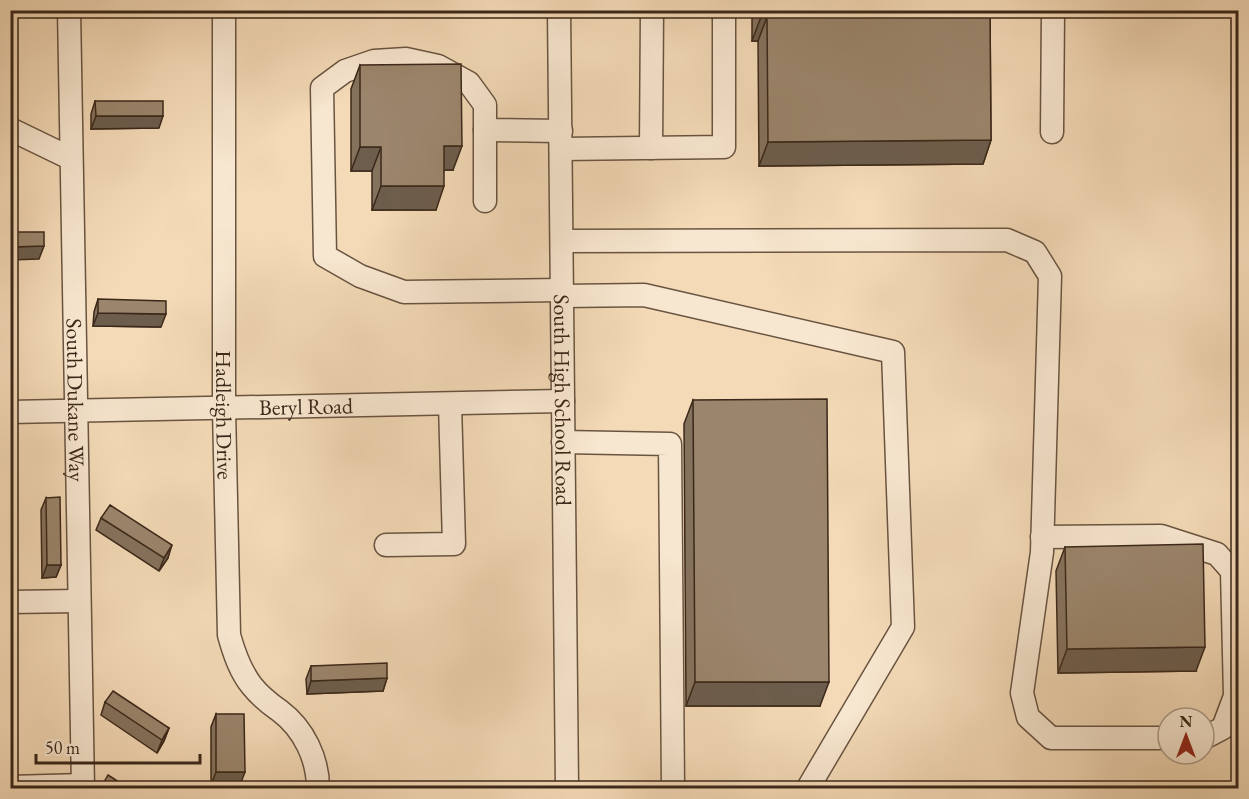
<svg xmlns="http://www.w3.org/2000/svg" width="1249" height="799" font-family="'EB Garamond',serif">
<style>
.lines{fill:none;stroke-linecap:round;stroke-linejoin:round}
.minor-casing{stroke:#695441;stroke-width:25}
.minor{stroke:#f8e7d0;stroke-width:22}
.wall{fill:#85725d;stroke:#3b281a;stroke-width:1.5}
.shaded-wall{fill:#6c5d4c;stroke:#3b281a;stroke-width:1.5}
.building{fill:#9b856c;stroke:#3b281a;stroke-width:1.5}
.labels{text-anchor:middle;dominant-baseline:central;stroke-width:6;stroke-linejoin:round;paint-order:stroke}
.street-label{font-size:22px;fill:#3b281a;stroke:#f8e7d0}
</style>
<rect width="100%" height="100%" fill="#f4dab7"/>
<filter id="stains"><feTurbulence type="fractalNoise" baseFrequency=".00333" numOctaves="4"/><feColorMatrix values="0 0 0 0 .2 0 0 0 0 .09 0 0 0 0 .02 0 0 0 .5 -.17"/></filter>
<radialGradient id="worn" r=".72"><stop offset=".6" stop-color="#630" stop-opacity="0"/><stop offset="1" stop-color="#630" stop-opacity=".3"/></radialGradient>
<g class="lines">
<g class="minor-casing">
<g id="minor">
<path id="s1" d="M69,10L83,788"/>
<path id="s2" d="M224,10V409L229,635C234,653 240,671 252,686C260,696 270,704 280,711C304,729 318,759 318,788"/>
<path id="s3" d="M559,10L567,788"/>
<path d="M10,129L70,158"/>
<path d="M561,131L485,130V105L469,83L438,66L406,59L374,61L345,71L322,88L325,256L360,276L404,292L562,290"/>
<path d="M1052,132L1053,10"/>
<path d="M651,148L652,10"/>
<path d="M561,149L724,147V10"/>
<path d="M485,201V130"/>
<path d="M562,241L1007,240L1035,252L1050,276L1042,552L1022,693L1028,717L1051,738H1168"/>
<path d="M562,296L644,295L893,352L903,627L808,788"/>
<path id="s4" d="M10,412L563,401"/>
<path d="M563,442L670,444L673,788"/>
<path d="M1042,537L1161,536L1217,554L1232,571L1235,696L1223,728L1204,738"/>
<path d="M386,545L454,544L450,404"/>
<path d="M10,602L79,601"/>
<path d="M10,787L83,785"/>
</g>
</g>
<use href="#minor" class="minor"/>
</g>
<g class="wall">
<path d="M752,10H990L991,140L983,164L759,166L758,41H752Z"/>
<path d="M360,65L453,170H444L436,210H372V171H351V89Z"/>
<path d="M95,101L159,128L91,129V114Z"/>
<path d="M98,299L161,327L93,326L94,312Z"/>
<path d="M693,400L820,706H686L684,424Z"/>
<path d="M46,498L61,565L56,577L42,578L41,510Z"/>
<path d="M101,518L168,558L159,571L96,530Z"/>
<path d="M1065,547L1196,671L1058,673L1056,571Z"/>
<path d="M311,666L387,678L383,691L307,694L306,679Z"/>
<path d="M105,702L169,728L164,741L157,753L101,715Z"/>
<path d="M216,714L240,785H211V727Z"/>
</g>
<g class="shaded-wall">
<path d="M761,17H767L758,41H752Z"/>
<path d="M96,116H163L159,128L91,129Z"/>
<path d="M991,140L983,164L759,166L768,142Z"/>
<path d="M444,146H462L453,170H435Z"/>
<path d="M360,147H381L372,171H351Z"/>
<path d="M381,186H444L436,210H372Z"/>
<path d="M44,246L39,259L10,260V247Z"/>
<path d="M98,313L166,314L161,327L93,326Z"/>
<path d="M172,545L168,558L159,571L164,558Z"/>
<path d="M47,565H61L56,577L42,578Z"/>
<path d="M1205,647L1196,671L1058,673L1067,649Z"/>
<path d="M387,678L383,691L307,694L311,681Z"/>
<path d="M695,682H829L820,706H686Z"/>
<path d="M169,728L164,741L157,753L162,740Z"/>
<path d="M216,772H245L240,785H211Z"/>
</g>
<g class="building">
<path d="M761,10H990L991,140L768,142L767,17H761Z"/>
<path d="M461,64L462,146H444V186H381V147H360V65Z"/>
<path d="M95,101H163V116H96Z"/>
<path d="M10,232H44V246L10,247Z"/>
<path d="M98,299L166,301V314L98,313Z"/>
<path d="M827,399L829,682H695L693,400Z"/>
<path d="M60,497L61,565H47L46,498Z"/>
<path d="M110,505L172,545L164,558L101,518Z"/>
<path d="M1203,544L1205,647L1067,649L1065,547Z"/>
<path d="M387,663V678L311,681V666Z"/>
<path d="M113,691L169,728L162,740L105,702Z"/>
<path d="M216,714H244L245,772H216Z"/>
<path d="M108,775L130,789H100Z"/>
</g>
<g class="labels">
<g class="street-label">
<text stroke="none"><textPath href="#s1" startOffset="390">South Dukane Way</textPath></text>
<text stroke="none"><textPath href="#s3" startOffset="390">South High School Road</textPath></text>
<text stroke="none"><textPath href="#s4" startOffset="296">Beryl Road</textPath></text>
<text stroke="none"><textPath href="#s2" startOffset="405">Hadleigh Drive</textPath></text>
</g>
</g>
<rect width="1249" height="799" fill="none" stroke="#f4dab7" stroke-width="36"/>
<rect x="12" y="12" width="1225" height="775" fill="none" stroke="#3b281a" stroke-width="3"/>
<rect x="18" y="18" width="1213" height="763" fill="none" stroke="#3b281a" stroke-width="1.5"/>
<g transform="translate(1186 736)"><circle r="28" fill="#f8e7d0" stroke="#ac9b87" stroke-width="1.5"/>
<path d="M0-4.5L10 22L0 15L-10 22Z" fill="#8f2418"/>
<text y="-9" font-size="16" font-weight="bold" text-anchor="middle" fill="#3b281a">N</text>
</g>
<path d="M36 754v9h164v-9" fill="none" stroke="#3b281a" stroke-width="3"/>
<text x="45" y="754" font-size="18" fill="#3b281a" stroke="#f8e7d0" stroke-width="4.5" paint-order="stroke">50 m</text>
<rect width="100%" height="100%" filter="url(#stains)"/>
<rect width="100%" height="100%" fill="url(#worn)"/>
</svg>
